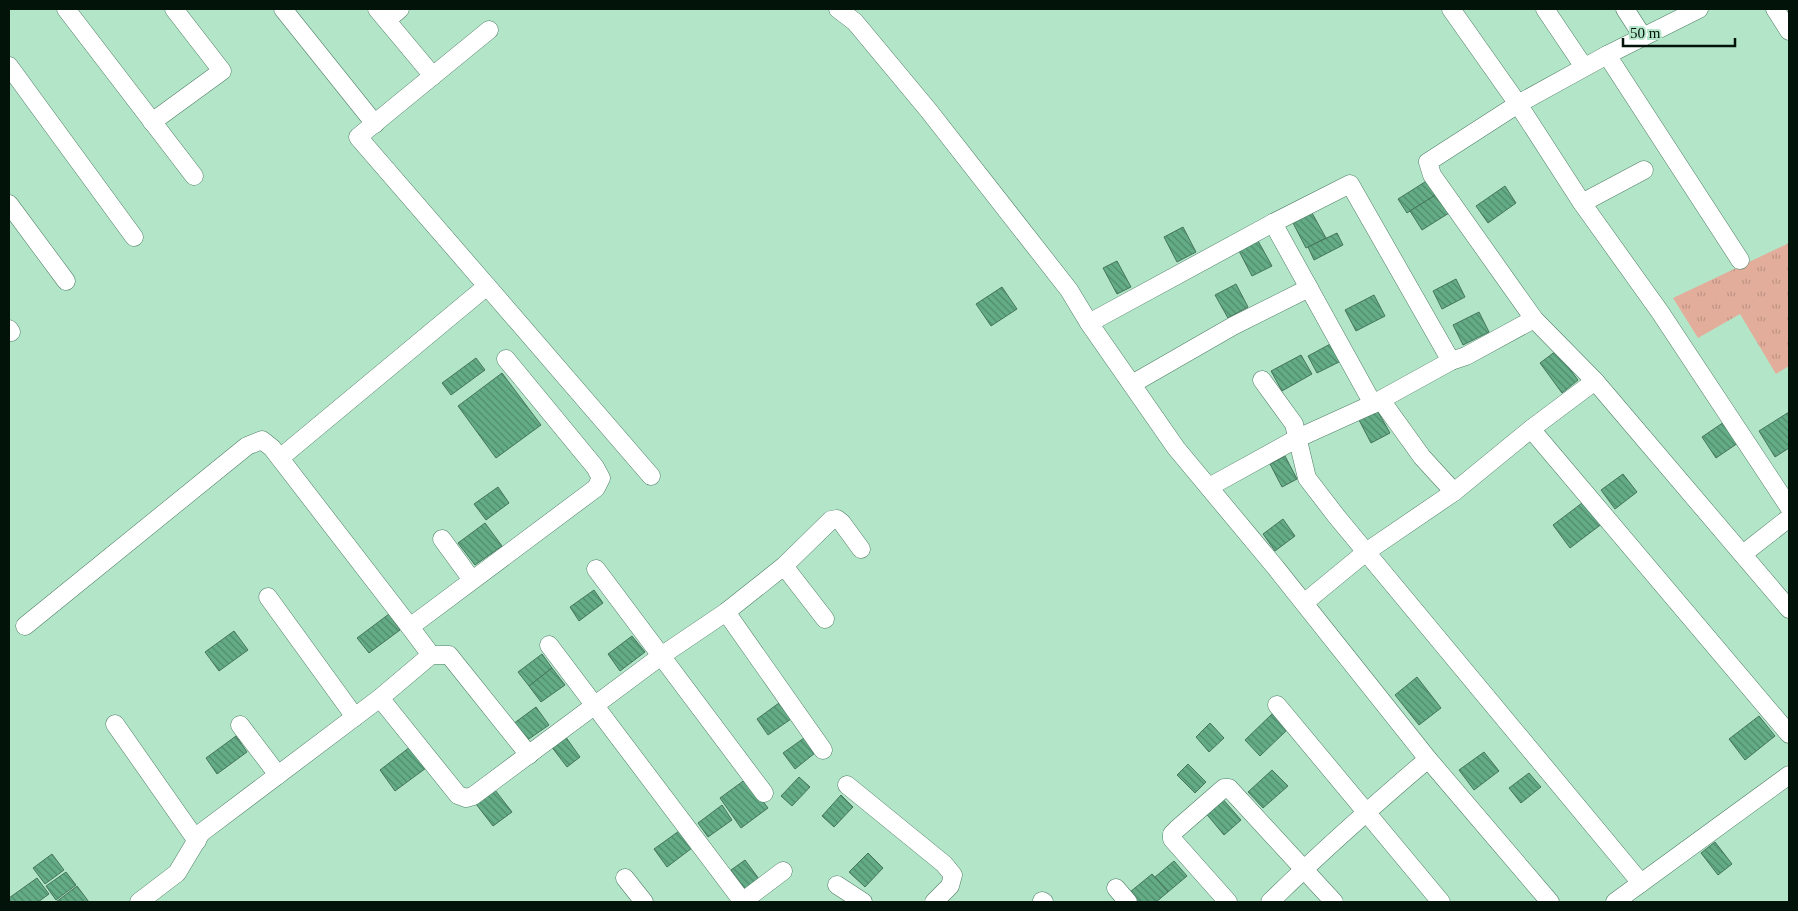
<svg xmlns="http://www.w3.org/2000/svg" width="1798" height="911" font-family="'Times New Roman',serif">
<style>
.grass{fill:url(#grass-tufts)}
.building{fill:url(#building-back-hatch);stroke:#46755c}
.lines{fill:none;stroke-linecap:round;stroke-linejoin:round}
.minor-casing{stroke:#4f7e65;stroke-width:19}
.minor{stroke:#fff;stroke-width:18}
</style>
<defs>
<pattern id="grass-tufts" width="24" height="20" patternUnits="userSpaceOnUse" patternTransform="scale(1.25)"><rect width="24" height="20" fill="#e2ad9b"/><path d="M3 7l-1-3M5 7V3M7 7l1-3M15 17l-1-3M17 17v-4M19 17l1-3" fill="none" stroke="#c09484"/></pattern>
<pattern id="building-back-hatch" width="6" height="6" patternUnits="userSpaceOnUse" patternTransform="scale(1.25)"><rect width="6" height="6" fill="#63ac86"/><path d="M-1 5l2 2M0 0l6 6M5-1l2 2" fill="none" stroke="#4f8b6c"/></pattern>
</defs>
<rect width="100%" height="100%" fill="#b3e6c9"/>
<path class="grass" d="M1789,243V366L1776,374L1740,314L1698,338L1673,298Z"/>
<g class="building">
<path d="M1428,180L1437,194L1407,213L1398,199Z"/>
<path d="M1505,186L1516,203L1488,223L1476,206Z"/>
<path d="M1437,194L1449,213L1422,230L1410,211Z"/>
<path d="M1312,213L1326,238L1306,248L1293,223Z"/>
<path d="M1183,227L1196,252L1177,262L1164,237Z"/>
<path d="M1337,233L1343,245L1314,260L1308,247Z"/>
<path d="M1257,239L1272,266L1252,276L1238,249Z"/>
<path d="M1117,261L1131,287L1117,294L1103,268Z"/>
<path d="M1456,279L1465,297L1442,309L1433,291Z"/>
<path d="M1236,284L1248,307L1228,318L1215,295Z"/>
<path d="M1002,287L1017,309L991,326L976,304Z"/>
<path d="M1374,295L1385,316L1356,331L1345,310Z"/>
<path d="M1479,312L1489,332L1463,345L1453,325Z"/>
<path d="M1334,342L1343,360L1317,373L1308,356Z"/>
<path d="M1556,351L1578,380L1562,393L1540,363Z"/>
<path d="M1301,355L1312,374L1282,391L1271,371Z"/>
<path d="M476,358L485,370L451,395L442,383Z"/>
<path d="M502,373L541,425L496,458L458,406Z"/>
<path d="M1377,410L1390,433L1371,443L1359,420Z"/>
<path d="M1789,412V448L1775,457L1759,431Z"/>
<path d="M1724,422L1738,443L1716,458L1702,437Z"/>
<path d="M1285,456L1297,479L1282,487L1270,464Z"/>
<path d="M1623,474L1637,492L1615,509L1601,490Z"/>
<path d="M498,487L509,503L486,520L474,504Z"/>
<path d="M1586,500L1603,523L1570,548L1553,525Z"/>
<path d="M1283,519L1295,536L1275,551L1263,534Z"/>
<path d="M485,523L502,546L475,565L458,543Z"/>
<path d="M594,590L603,603L579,621L570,607Z"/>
<path d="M389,614L400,630L369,653L357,638Z"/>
<path d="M234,631L248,650L219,671L205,652Z"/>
<path d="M632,636L645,652L620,671L608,654Z"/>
<path d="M542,654L552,668L529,686L518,672Z"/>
<path d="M552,668L565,685L541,702L529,686Z"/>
<path d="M1417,677L1441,708L1419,725L1395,695Z"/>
<path d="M779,703L791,719L768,735L757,719Z"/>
<path d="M536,707L549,725L526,741L513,724Z"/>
<path d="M1272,714L1287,730L1260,756L1245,740Z"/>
<path d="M1759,716L1775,736L1745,760L1729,739Z"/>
<path d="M1210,723L1224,738L1209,752L1196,737Z"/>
<path d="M236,736L247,752L217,774L206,758Z"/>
<path d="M565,736L580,757L567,767L551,746Z"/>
<path d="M804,738L815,753L795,769L783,753Z"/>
<path d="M410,747L426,768L395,791L380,770Z"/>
<path d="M1484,752L1499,771L1474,790L1459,770Z"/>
<path d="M1188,764L1206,782L1195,793L1177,775Z"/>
<path d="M1272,770L1288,786L1263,808L1248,792Z"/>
<path d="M1529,773L1541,787L1521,803L1509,788Z"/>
<path d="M799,777L810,787L792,806L781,796Z"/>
<path d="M746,779L768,808L741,828L720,798Z"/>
<path d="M495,790L512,812L493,826L476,804Z"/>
<path d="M841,795L853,807L834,827L822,816Z"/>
<path d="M1221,797L1241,820L1224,835L1204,811Z"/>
<path d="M722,805L732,820L708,837L698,823Z"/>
<path d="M679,831L692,848L667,867L654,849Z"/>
<path d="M1715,842L1732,864L1718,875L1701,853Z"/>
<path d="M868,853L883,868L865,887L849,872Z"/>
<path d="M52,854L64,870L45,884L33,868Z"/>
<path d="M745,860L759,879L745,889L731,870Z"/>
<path d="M1174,861L1187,876L1168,892L1155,877Z"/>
<path d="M66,872L76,885L56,900L46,886Z"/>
<path d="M1152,874L1168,892L1156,902H1138L1130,892Z"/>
<path d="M37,878L49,894L38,902H12L9,898Z"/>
<path d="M77,886L89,902H56Z"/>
</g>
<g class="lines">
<g class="minor-casing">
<g id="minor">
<path d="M66,9L194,176"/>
<path d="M283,9L375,124"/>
<path d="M377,9L433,76"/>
<path d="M838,9L855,22L929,111L1069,290L1089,323L1176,448L1276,568L1428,759L1550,902"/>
<path d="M1451,9L1518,104L1582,203L1660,312L1789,507"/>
<path d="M1545,9L1584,67"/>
<path d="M1625,9L1643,37"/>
<path d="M1699,9L1607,55L1518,104L1428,162L1432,175L1534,319L1595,381L1789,609"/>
<path d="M1775,9L1789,31"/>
<path d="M387,20L400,9"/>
<path d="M1607,55L1740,260"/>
<path d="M9,66L134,237"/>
<path d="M152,122L222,71L174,9"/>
<path d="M1582,203L1644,170"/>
<path d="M9,204L66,281"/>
<path d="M1273,223L1373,404"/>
<path d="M487,286L358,137L489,30"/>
<path d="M1089,323L1273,223L1350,184L1451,361"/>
<path d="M9,329L11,332"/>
<path d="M1262,380L1294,424L1307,478L1337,517L1641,883"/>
<path d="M1132,384L1233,326L1309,288"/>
<path d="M1381,400L1422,457L1454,492"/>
<path d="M1531,429L1789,734"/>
<path d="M280,458L487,286L651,476"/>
<path d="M1209,487L1296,439L1373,404L1451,361L1466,356L1534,319"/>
<path d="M442,539L472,580"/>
<path d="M1743,554L1789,518"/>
<path d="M784,566L825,619"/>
<path d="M596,569L764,793"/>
<path d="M268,597L355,717"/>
<path d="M1304,603L1366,552L1454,492L1531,429L1595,381"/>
<path d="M726,612L823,750"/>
<path d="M25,626L247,446L262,440L272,448L410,627"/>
<path d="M549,645L743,902"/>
<path d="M431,655L410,627L596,488L601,478L595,467L506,359"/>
<path d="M380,698L458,795L466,798L473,796L661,656L726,612L784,566L831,520L837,519L842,523L861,549"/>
<path d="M1277,705L1441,902"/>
<path d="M115,724L197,841"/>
<path d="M240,725L278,775"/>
<path d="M847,785L944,864L953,875L950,886L934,902"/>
<path d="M625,878L644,902"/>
<path d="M837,885L863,902"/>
<path d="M1116,888L1128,902"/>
<path d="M1042,901L1044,902"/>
<path d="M139,902L177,873L201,833L380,698L431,655H449L529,755"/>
<path d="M742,902L783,871"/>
<path d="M1228,902L1172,839V834L1177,829L1224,788H1229L1334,902"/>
<path d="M1270,902C1321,852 1374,805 1428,759"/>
<path d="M1615,902L1789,775"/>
</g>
</g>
<use href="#minor" class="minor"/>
</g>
<rect width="1798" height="911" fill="none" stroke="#02130a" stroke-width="20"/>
<path d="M1623 38v8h112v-8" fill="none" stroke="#02130a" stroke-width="2.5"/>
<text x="1630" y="38" font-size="15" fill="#02130a" stroke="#b3e6c9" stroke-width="4" paint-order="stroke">50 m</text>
</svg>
